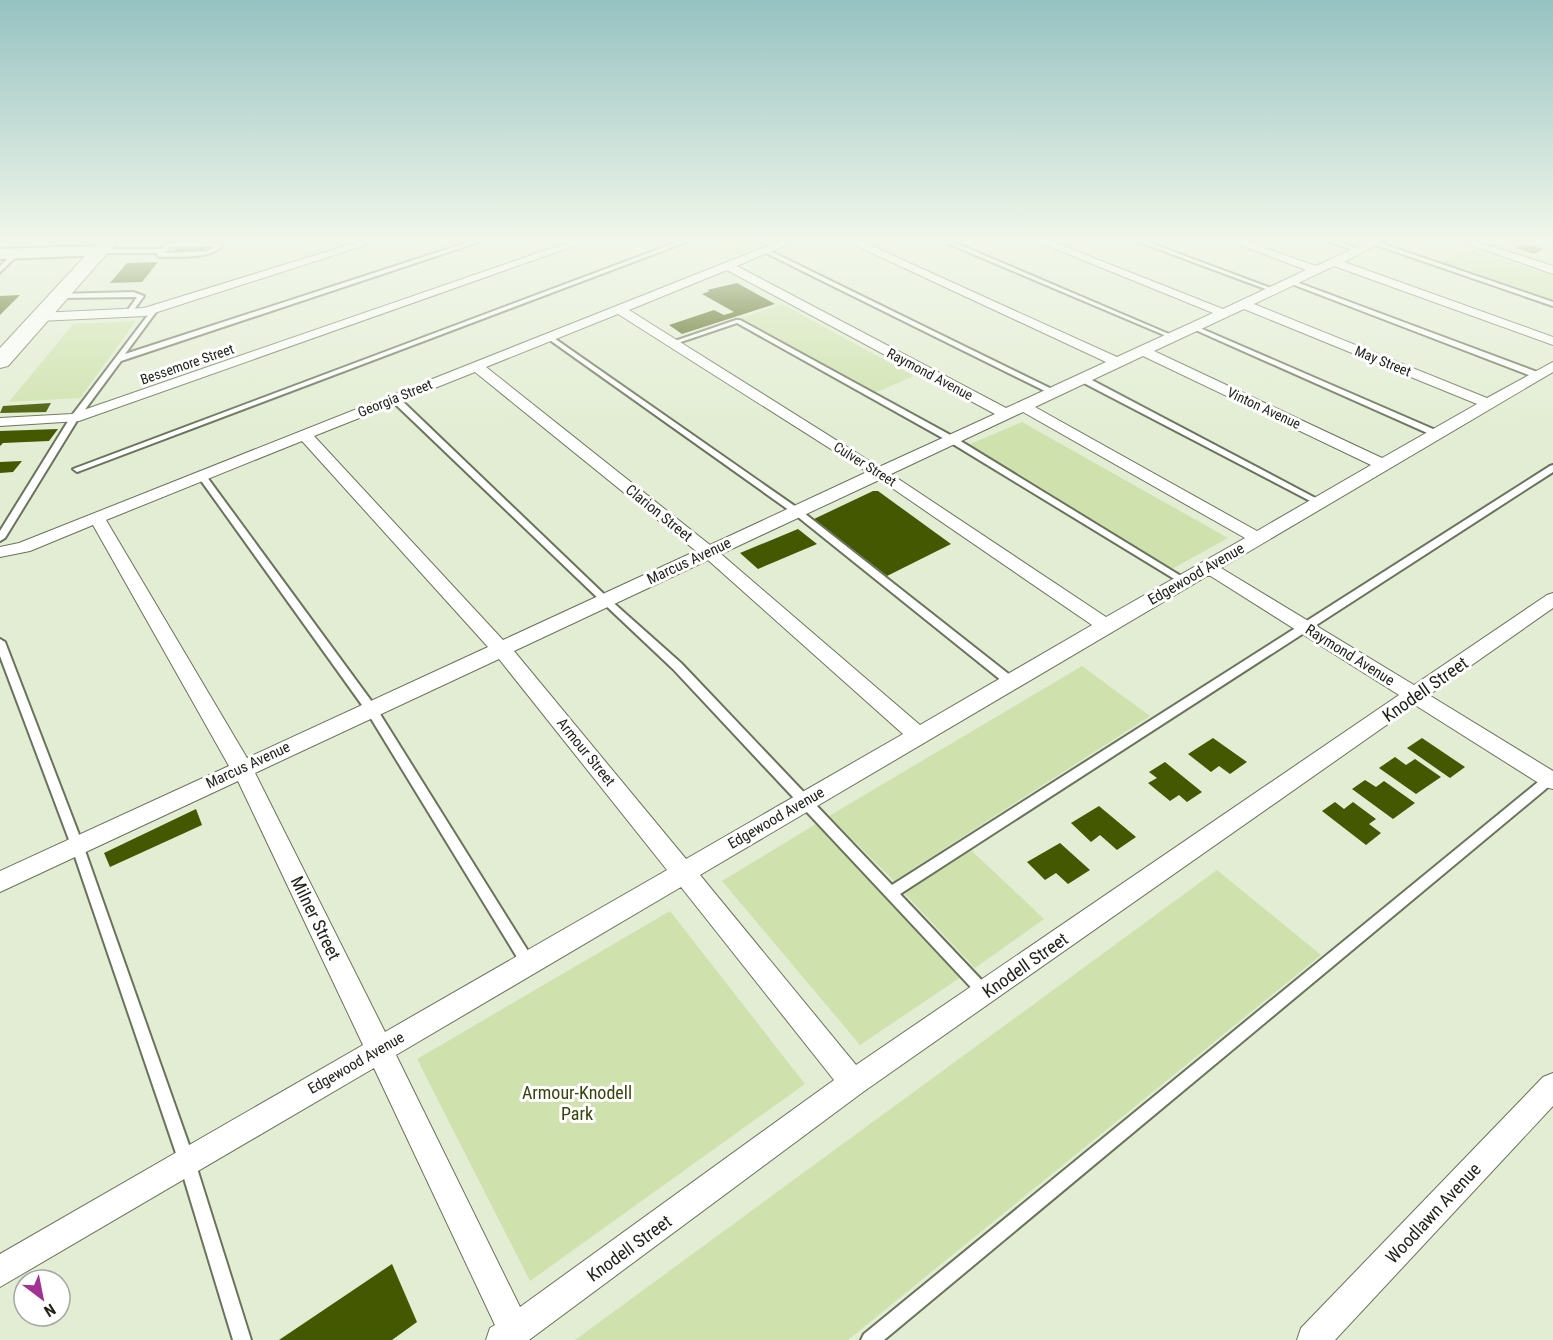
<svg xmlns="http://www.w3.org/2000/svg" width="1553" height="1340" font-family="'Roboto Condensed',sans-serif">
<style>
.green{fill:#cfe2ad}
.building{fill:#435800}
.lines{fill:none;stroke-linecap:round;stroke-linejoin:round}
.service-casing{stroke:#6a735b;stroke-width:4}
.minor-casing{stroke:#6a735b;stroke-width:2}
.secondary-casing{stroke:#6a735b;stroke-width:4}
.primary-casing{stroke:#6a735b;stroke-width:2}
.service{fill:#fff;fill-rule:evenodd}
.minor{fill:#fff;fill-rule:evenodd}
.secondary{fill:#fff;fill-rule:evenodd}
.primary{fill:#fff;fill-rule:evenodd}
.labels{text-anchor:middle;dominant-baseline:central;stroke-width:6;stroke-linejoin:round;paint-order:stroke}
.far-street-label{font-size:14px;fill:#1e2218;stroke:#fff}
.street-label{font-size:15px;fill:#1e2218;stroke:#fff}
.near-street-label{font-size:18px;fill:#1e2218;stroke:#fff}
.near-park-label{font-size:18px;fill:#354509;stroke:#fff}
</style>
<rect width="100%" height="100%" fill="#e3edd3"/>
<g class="green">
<path d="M708,241H771L738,255Z"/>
<path d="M1472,250L1553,276V301L1441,263Z"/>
<path d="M782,304L914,376L872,394L739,319Z"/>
<path d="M136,321L80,398L9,402L73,324Z"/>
<path d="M1022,422L1228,538L1172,569L968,445Z"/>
<path d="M1082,666L1150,716L894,881L829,816Z"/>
<path d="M816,824L961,977L860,1045L722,881Z"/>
<path d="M971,850L1044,919L975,968L904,893Z"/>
<path d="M1217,870L1321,955L848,1340H575Z"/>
<path d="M670,911L805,1084L530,1281L417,1059Z"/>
</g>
<g class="building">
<path d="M208,244L202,252L173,253L178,246Z"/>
<path d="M1522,245L1532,246L1544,249L1534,254L1516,248Z"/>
<path d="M158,262L142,282L110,283L127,263Z"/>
<path d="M737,283L775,304L682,334L669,325L714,310L724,315L734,312L702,294L710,291L707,290Z"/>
<path d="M20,295L0,315V296Z"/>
<path d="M51,403L46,412L0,413L3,406Z"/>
<path d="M58,429L49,441L3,443L0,446V431Z"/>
<path d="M22,461L13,472L0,473V462Z"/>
<path d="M873,491H878L951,544L887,576L814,519Z"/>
<path d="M798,529L817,544L758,569L740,553Z"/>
<path d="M1213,738L1247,762L1230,774L1219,766L1211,772L1188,754Z"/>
<path d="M1422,738L1465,767L1450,778L1407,748Z"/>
<path d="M1395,757L1406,765L1415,759L1441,777L1416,794L1379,768Z"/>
<path d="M1165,762L1202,792L1187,802L1179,795L1170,801L1148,783L1157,778L1149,772Z"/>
<path d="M1365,780L1376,787L1384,781L1415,803L1393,819L1352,789Z"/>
<path d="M1335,802L1344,809L1353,802L1376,819L1369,824L1381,833L1366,845L1322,811Z"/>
<path d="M1099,806L1136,837L1117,850L1100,835L1091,842L1071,823Z"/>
<path d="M196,809L202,825L110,867L104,853Z"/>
<path d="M1060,843L1090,870L1068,884L1056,873L1045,880L1027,862Z"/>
<path d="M392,1264L417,1322L392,1340H279Z"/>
</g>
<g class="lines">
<g class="service-casing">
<g id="service">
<path d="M472,241H482L121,361L78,419L5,538L0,541V531L70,418L154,307L159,308L125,354Z"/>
<path d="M680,241H689L80,471L77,472L73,469Z"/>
<path d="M942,241H951L1176,337L1171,338Z"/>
<path d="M1136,241H1145L1276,290L1271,291Z"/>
<path d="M1327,241H1337L1361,250L1356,251Z"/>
<path d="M220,242L223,244C213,260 178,256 160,257L157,255L158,253H99L96,251L99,249H161L168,243ZM216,246L207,251L165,253L170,247Z"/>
<path d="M1373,242H1377L1553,302V306L1373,244Z"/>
<path d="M764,250H768L1058,392L1051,394L764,252Z"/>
<path d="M14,253L19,254L0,272V266Z"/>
<path d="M1291,280L1540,373L1541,375L1534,377L1289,283L1288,282Z"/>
<path d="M133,292L144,296L130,315L128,316L125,314L137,297L58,298L55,296L58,294Z"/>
<path d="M736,320H740L954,437L1189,581L1187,583H1181L948,441L737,323L675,344L669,343Z"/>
<path d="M1193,325L1440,432L1441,434L1437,436H1434L1191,328L1190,327Z"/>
<path d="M547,336H551L799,509L1015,679L1016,682L1015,685H1007L793,513L547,338Z"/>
<path d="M1080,377H1086L1323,502L1322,504H1316L1080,381Z"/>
<path d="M391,396H397L608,598L681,663L892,885L1550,466L1553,465V472L900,894L990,989L992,993L990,997L985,999L980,997L673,669L602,602L391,400Z"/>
<path d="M201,472L204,473L375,706L533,959L535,963L533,967L528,969L523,967L367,712L197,475Z"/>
<path d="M0,639L5,642L83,845L195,1162L251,1340H233L179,1162L71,845L0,656Z"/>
<path d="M1553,772V783L884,1340H861L864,1334L1549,773Z"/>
</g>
</g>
<g class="minor-casing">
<g id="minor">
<path d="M361,241H378L145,316L39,321L33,317L39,313L144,308Z"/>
<path d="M572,241H588L79,421L0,426V418L72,414Z"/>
<path d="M780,241H795L737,266L1006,408L1106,362L846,241H861L1117,357L1213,313L1036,241H1051L1223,309L1306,270L1229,241H1245L1316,266L1370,241H1384L1344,262L1553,337V345L1334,266L1254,304L1487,398L1553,362V372L1221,568L1414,685L1547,595L1553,593V608L1429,695L1553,771V789L1545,787L1415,705L863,1092L529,1340H486L490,1328L495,1325L374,1068L0,1287V1254L363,1045L238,781L0,892V871L229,766L93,525L30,551L0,557V547L19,543ZM727,270L995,414L879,467L629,310ZM1244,309L1477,404L1382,458L1154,351ZM618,314L867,472L710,545L486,367ZM1143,356L1371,465L1257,531L1035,407ZM475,372L696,551L503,640L314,436ZM1023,412L1245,538L1106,617L891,474ZM302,441L488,647L247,758L106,520ZM879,480L895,490L1092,625L920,725L721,554ZM708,560L903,734L686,859L514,651ZM1209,575L1399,695L856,1065L700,875ZM499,659L667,870L385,1032L255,773ZM681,887L834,1080L520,1307L396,1055Z"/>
<path d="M1459,241H1476L1553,266V274Z"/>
<path d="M1553,1073V1106L1335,1340H1297L1301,1328L1543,1077Z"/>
</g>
</g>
<g class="secondary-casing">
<path id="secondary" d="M99,246L105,247L107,251L105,255L0,259V249Z"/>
</g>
<g class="primary-casing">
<path id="primary" d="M99,241H118L8,366L0,368V348Z"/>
</g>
<use href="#service" class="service"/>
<use href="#minor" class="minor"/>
<use href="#secondary" class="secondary"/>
<use href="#primary" class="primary"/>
</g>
<linearGradient id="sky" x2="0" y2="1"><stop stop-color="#96c2c1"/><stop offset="0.56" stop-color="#f2f7eb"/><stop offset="1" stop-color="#f2f7eb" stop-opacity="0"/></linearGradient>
<rect width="1553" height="429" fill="url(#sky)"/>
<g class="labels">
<g class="far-street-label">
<text transform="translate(1383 361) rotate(22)">May Street</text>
<text transform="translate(187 364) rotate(-19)">Bessemore Street</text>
<text transform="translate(930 374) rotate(28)">Raymond Avenue</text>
<text transform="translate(395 398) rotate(-22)">Georgia Street</text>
<text transform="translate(1264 408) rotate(25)">Vinton Avenue</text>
<text transform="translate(865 464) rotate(32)">Culver Street</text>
</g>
<g class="street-label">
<text transform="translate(659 513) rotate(39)">Clarion Street</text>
<text transform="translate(689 561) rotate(-25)">Marcus Avenue</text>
<text transform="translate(1196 574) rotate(-30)">Edgewood Avenue</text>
<text transform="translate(1350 655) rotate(32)">Raymond Avenue</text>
<text transform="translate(586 752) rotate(51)">Armour Street</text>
<text transform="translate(248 765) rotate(-25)">Marcus Avenue</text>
<text transform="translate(776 818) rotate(-30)">Edgewood Avenue</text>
<text transform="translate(356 1063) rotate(-30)">Edgewood Avenue</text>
</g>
<g class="near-street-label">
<text transform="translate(1425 689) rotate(-35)">Knodell Street</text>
<text transform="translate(316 918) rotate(64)">Milner Street</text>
<text transform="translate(1025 965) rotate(-35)">Knodell Street</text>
<text transform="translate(1433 1213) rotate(-47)">Woodlawn Avenue</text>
<text transform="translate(629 1248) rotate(-36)">Knodell Street</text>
</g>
<g class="near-park-label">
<text x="577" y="1092">Armour-Knodell<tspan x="577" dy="21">Park</tspan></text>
</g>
</g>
<g transform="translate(42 1298) rotate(148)"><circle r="28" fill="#ffffff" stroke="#a5a7a3" stroke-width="1.5"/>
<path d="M0-4.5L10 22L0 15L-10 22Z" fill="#a23392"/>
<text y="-9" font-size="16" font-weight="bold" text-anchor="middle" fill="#1e2218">N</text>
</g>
</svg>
